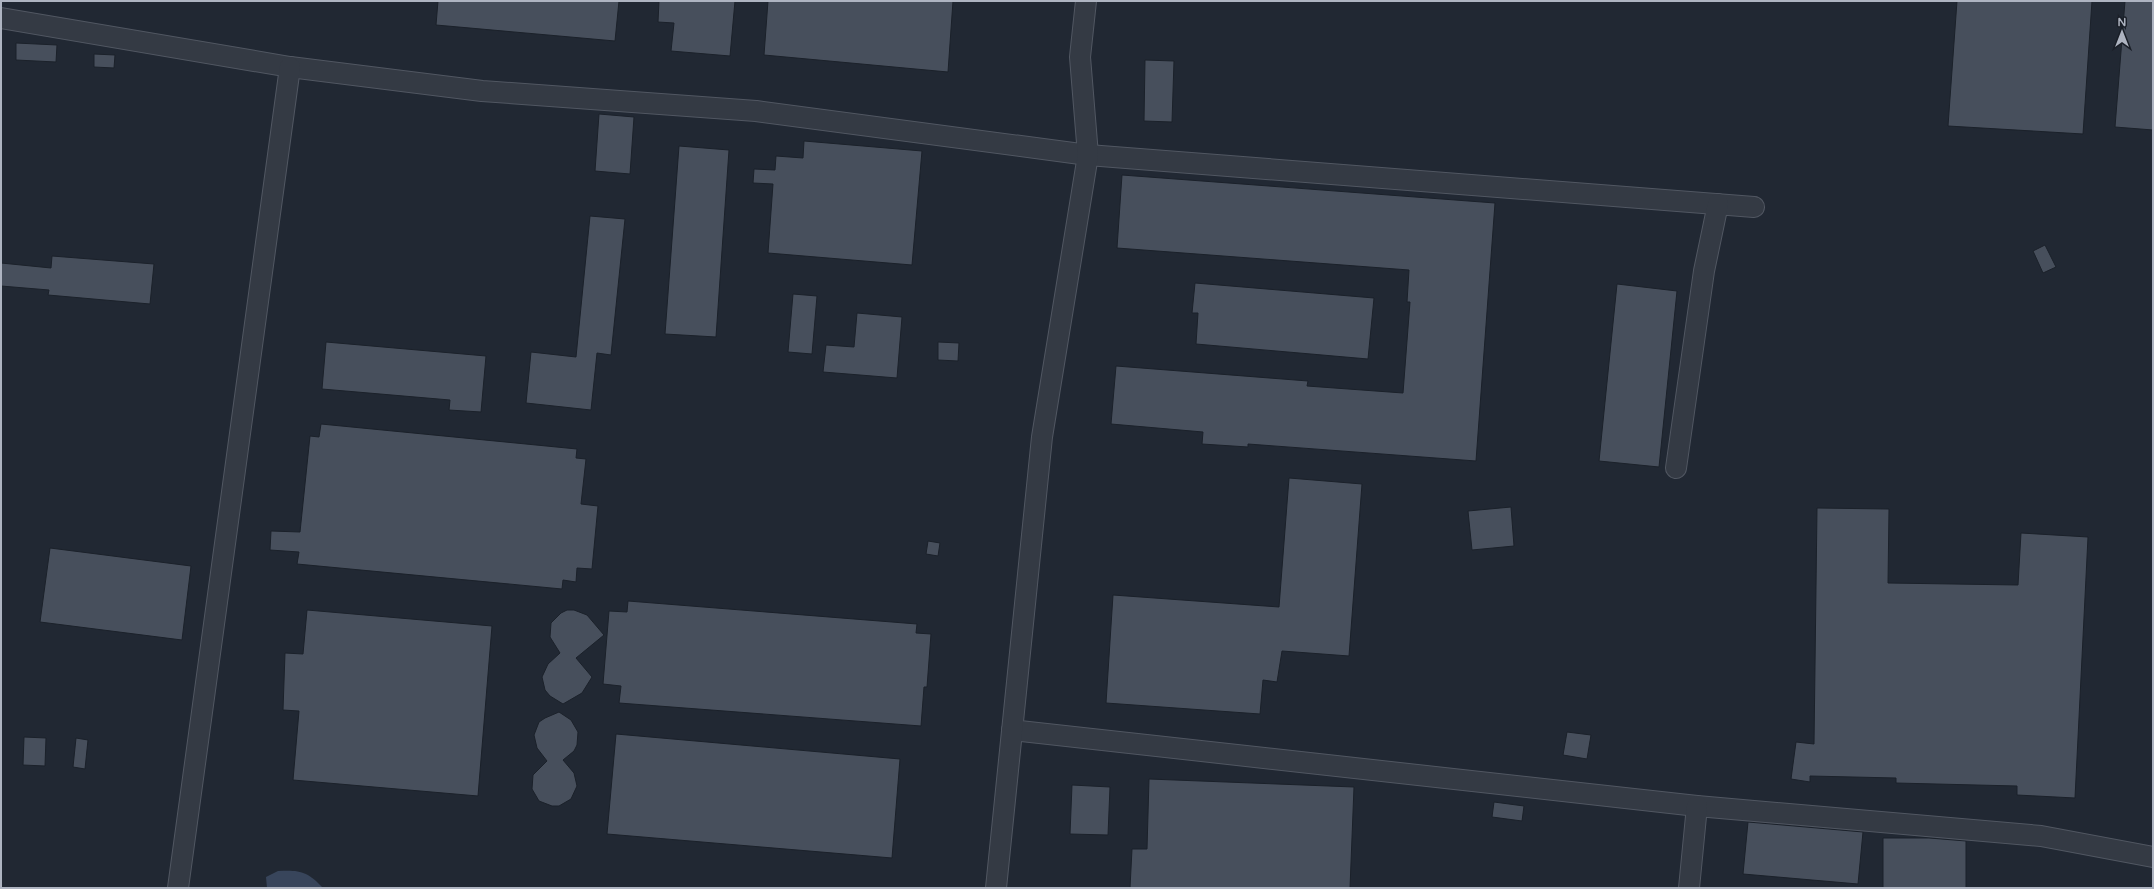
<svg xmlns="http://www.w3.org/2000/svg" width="2154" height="889" font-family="'Varela Round',sans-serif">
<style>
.water{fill:#38455b}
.building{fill:#474f5c;stroke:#1b212a}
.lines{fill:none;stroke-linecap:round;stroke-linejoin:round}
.minor-casing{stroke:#515762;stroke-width:22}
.minor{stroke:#343a44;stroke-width:20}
</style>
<rect width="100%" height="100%" fill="#212833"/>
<path class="water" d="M278,871C300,870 307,871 323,888H267L266,877Z"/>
<g class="building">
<path d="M438,1H619L615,41L436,25Z"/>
<path d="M659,1H735L730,56L671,51L674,23L658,22Z"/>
<path d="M768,1H953L948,72L764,55Z"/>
<path d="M1957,1H2092L2083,134L1948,126Z"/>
<path d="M2125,1H2153V130L2115,127Z"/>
<path d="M16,43L57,45L56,62L16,60Z"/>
<path d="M94,54L115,55L114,68L94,67Z"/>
<path d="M1145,60L1174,61L1172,122L1144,121Z"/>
<path d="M599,114L634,117L630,174L595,171Z"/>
<path d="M804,141L922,151L912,265L768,253L773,184L753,183L754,169L775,170L776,156L803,158Z"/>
<path d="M679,146L729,150L716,337L665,334Z"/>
<path d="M1122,175L1495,203L1476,461L1248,444V447L1202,444L1203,432L1111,424L1116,366L1308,381L1307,386L1403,393L1410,302H1407L1409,270L1117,248Z"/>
<path d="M590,216L625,219L611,355L597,353L591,410L526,403L531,352L576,357Z"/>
<path d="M2045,245L2056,267L2043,273L2033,251Z"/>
<path d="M52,256L154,264L150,304L48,295L49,290L1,286V263L51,268Z"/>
<path d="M1195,283L1374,298L1368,359L1196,344L1198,313H1192Z"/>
<path d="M1617,284L1677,291L1659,467L1599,461Z"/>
<path d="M793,294L817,296L812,354L788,352Z"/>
<path d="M857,313L902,317L897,378L823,372L826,345L854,347Z"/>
<path d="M326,342L486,356L481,412L449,410L450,400L322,389Z"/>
<path d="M938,342L959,343L958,361L938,360Z"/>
<path d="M321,424L577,449L576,458L586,459L581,504L598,506L592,569L577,568L576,582L563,580L562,589L297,564L299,552L270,550L271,531L300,532L310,436L319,437Z"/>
<path d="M1289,478L1362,484L1349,656L1282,651L1277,682L1263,680L1260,714L1106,703L1113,595L1279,607Z"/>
<path d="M1511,507L1514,546L1472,550L1468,511Z"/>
<path d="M1817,508L1889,509L1888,583L2018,585L2021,533L2088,537L2075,798L2017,795V786L1896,783V778L1810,776V782L1791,779L1796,742L1814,744Z"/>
<path d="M928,541L940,543L938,556L926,554Z"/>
<path d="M50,548L191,566L182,640L40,622Z"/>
<path d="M628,601L917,624L916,633L931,634L927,687H924L921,726L619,703L621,686L603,684L609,611L627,612Z"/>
<path d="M307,610L492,626L478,796L293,780L299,711L283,710L285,653L303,654Z"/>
<path d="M567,610H574L587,615L604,635L576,658L592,677L582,693L563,704L550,696L545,690L542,677L548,664L560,653L550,637L551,623L561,613Z"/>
<path d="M559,712L571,720L578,732L577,745L574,751L563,760L574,773L577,786L571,799L559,806H552L539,801L532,789L533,775L547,761L537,748L534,735L539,722L545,718Z"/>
<path d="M1567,732L1591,735L1587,759L1563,755Z"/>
<path d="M616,734L900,759L892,858L607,834Z"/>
<path d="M24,737L46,738L45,766L23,765Z"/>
<path d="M76,738L88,740L85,769L73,767Z"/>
<path d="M1149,779L1354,787L1350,888H1130L1132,849H1147Z"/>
<path d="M1072,785L1110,787L1108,835L1070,834Z"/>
<path d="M1494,802L1524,806L1522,821L1492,817Z"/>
<path d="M1748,822L1863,832L1858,884L1743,874Z"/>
<path d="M1883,838H1929L1966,841V888H1883Z"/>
</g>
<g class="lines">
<g class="minor-casing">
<g id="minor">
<path d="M1,18L290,67L482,91L756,111L1088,155L1754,207"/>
<path d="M1676,468L1704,271L1718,204"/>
<path d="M1012,730L1697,806L2041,836L2153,857"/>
<path d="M178,888L290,67"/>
<path d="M996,888L1042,437L1088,155L1080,57L1086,1"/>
<path d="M1689,888L1697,806"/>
</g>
</g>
<use href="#minor" class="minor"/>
</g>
<rect width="2154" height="889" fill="none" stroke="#aeb4c1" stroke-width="4"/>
<g transform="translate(2122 32)" stroke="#1a1f28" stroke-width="3" paint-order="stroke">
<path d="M0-3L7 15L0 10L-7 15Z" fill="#aeb4c1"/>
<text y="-6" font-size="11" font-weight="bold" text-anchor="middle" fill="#aeb4c1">N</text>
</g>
</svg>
